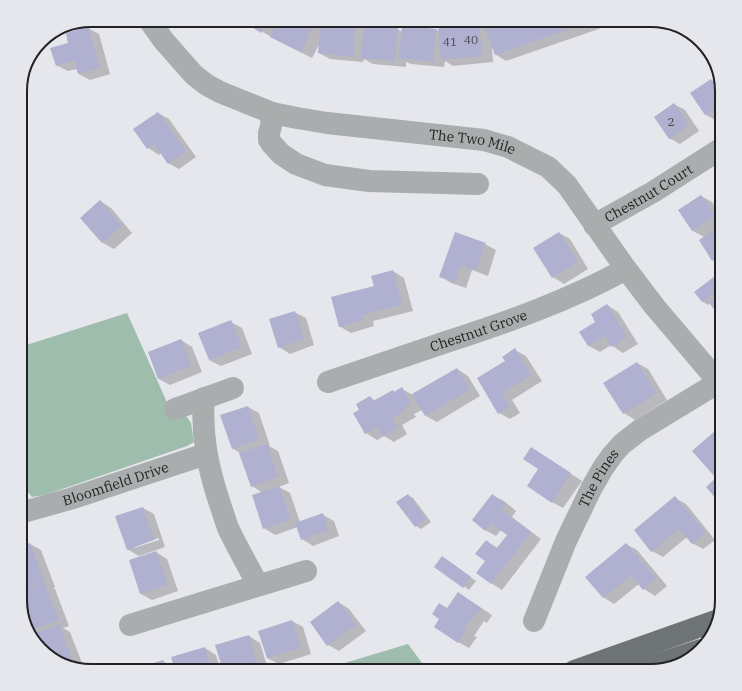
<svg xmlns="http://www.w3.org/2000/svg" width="742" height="691" font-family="'IBM Plex Serif',serif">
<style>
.green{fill:#9fbdac}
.shadow{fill:#0003;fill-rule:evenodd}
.building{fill:#b0b0d0}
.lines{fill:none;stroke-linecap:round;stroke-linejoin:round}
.minor{stroke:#aaadad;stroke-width:22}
.trunk{stroke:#6e7474;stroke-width:22}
.labels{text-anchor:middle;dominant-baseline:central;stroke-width:4;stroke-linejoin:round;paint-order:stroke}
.number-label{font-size:12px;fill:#46464f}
.street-label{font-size:14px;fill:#222224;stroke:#e6e6ed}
.rim{fill:none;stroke:#222224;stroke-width:2}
</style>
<rect width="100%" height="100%" fill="#e6e6ed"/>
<g class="green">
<path d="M127,313L174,418L180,416L187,417L191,423L194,442L187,446L45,495L32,497L28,492L20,470V347Z"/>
<path d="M408,644L428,671H318Z"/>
</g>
<g class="shadow">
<path d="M242,20H308L321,27L322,21L355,24L364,29H398L402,32L436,30L440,31L439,25L479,22L485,25L493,20H615L616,23L506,61L495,54L492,46L493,62L453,66L445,61L444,67L411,64L406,62V67L373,64L364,59L363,62L330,59L319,53L320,43L312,58L282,43Z"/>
<path d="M88,28L99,34L110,74L90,80L79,74L77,69L68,71L56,65L70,43Z"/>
<path d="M711,80L722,87V118L717,121L706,115L692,94Z"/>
<path d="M674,104L685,110L699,131L680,144L669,138Z"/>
<path d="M158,113L169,119L196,157L179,169L168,163L161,153L159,155L148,148Z"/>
<path d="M701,196L712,202L722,217V266L713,260L700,240L704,237L693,231L679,210Z"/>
<path d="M100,201L111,208L132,233L114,249L103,243L81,218Z"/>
<path d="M559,233L570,239L588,269L564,284L553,277Z"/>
<path d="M485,244L496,250L488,276L472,270L466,288L451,283L440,276Z"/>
<path d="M393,271L404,278L413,311L373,321L374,326L351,333L339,326L375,287Z"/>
<path d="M715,277L722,282V317L710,303L708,305L703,302L696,292Z"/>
<path d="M607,305L618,312L638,344L623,353L611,345L600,352L589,346L581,332L597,322Z"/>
<path d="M294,312L306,318L314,345L290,354L279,347Z"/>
<path d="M231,322L242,328L252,354L221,366L209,360Z"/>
<path d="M181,340L192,347L202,372L170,385L159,379L149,353Z"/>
<path d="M515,350L526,356L542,381L512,400L520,413L510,419L499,413L506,361Z"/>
<path d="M637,363L648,369L667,400L635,420L624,413Z"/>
<path d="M457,369L468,376L480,396L437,422L426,416L422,410L414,414L416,417L402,425L407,434L394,442L384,436L377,440L366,433L370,397L376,401L393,391L395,392L402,389L413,395Z"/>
<path d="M248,407L259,413L270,446H269L278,451L289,483L279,487L290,493L300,522L323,515L334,521L339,536L313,546L302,539L298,527L275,535L264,528L263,493L252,486L240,453L232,448Z"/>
<path d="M715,433L722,437V501L718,499Z"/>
<path d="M542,455L582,481L563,508L552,502L540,468Z"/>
<path d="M408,495L413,498L431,522L421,529L416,526Z"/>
<path d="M492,495L504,501L516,511L512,517L541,539L502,590L491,583L486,561V541L498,548L508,535L501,530L496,536L485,530Z"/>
<path d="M675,498L686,504L715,540L703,549L692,543L687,537L663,557L652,551Z"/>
<path d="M143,508L154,514L165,547L139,556L127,549ZM159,538V540L134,548V546Z"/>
<path d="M30,544L41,550L55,587L53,588L55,589L69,626L63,628L70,632L84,668L81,669L63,666L41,650L20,605V548Z"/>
<path d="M626,544L637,550L667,586L655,596L644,589L639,584L614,604L603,597Z"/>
<path d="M156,552L167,559L178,591L152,600L141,594L130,561Z"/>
<path d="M447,560L476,581L469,590L435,566Z"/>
<path d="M469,600L492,615L487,623L484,621L474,636L477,637L469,648L458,642L441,619L447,609Z"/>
<path d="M338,602L349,609L366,631L339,651L328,645Z"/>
<path d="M292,621L303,627L311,654L279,664L267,658Z"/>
<path d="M249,636L260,643L268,669L261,671H224Z"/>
<path d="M205,648L216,655L221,671H131L163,661L176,669Z"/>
</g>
<g class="building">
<path d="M241,20H269L261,33Z"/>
<path d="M278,20H311L315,22L301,52L270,37Z"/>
<path d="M321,20L355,23L353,57L318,53Z"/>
<path d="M490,20H594L495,55L483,22Z"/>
<path d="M479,21L482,56L441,60L438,25Z"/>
<path d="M364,25L398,28L395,61L361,58Z"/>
<path d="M402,25L437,29L433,62L399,58Z"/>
<path d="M88,27L100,68L78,74L74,60L56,66L50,48L68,43L66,33Z"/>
<path d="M711,79L722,95V104L705,115L690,93Z"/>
<path d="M674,103L689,125L669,139L654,117Z"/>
<path d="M158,112L186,151L168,164L154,144L147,149L133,129Z"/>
<path d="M701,195L715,216L692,231L678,210Z"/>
<path d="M100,200L122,226L102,243L80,218Z"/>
<path d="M722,225V255L712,261L699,240Z"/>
<path d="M455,232L486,243L476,270L461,265L455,282L439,277Z"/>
<path d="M559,232L578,262L552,278L533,248Z"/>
<path d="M393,270L402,305L362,315L364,320L339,327L331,297L374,286L371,276Z"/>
<path d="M715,276L722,284V287L702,302L694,292Z"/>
<path d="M722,293V319L709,303Z"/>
<path d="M607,304L627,337L611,347L605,336L588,346L579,332L595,322L591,314Z"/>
<path d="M295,311L304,339L278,348L269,319Z"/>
<path d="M231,320L242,347L209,360L198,333Z"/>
<path d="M181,339L191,366L158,379L148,352Z"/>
<path d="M515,348L531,375L502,393L510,407L498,414L477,378L505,361L502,357Z"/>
<path d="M637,362L656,393L623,414L603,383Z"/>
<path d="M457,368L469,390L425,416L412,394Z"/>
<path d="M402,387L411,403L404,408L405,411L391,419L397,428L382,436L377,427L365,434L353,413L359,410L356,404L370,396L373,401L393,390L394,392Z"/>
<path d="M248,406L259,439L232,449L220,415Z"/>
<path d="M715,431L722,440V496L717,500L706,487L716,478L692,451Z"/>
<path d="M267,444L278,477L251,487L239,453Z"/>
<path d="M531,447L571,473L552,503L527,486L538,469L523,459Z"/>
<path d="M279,486L291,519L263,529L252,495Z"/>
<path d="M408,494L426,519L415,527L396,502Z"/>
<path d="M492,494L506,504L501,510L531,532L491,584L476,573L485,561L475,554L486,540L496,549L507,535L491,523L485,531L472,520Z"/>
<path d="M675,496L705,533L692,544L679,529L651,552L634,530Z"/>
<path d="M143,507L154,540L127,550L115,516Z"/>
<path d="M323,513L328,530L301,540L295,523Z"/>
<path d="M30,543L44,581L20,590V547Z"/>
<path d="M626,543L656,579L643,590L631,575L603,598L585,577Z"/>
<path d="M156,551L168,585L140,594L129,560Z"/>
<path d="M442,556L471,577L463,588L434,567Z"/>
<path d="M44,582L59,620L31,630L20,605V591Z"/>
<path d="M458,592L481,608L475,617L473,616L464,629L466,630L458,643L434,627L439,619L432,614L439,603L447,608Z"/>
<path d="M338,601L356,625L327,646L310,622Z"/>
<path d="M292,620L301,648L267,658L258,631Z"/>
<path d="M59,624L73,662L64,666L41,650L33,634Z"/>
<path d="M249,635L257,663L231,671H223L215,645Z"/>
<path d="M205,647L212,671H175L171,657Z"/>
<path d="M163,660L166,671H128Z"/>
<path d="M73,664L75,668L67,666Z"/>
</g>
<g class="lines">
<g class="minor">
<path id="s1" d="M149,20L164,41L194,75L207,85L220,92L272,113L297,118L327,123L484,140L508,147L548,167L567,185L626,269L655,307L722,386"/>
<path d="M272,113L271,126L269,133V140L271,143L281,154L296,164L325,175L369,181L478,184"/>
<path id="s2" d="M594,225L653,192L722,148"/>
<path id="s3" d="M328,382C366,369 405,356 443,343C505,323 568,301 626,269"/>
<path d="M204,398C201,435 208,467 219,501C222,510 225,519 228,528C237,547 248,566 258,585"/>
<path d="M175,409L233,388"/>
<path id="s4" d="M20,513L70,499L206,454"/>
<path id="s5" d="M534,621L566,541L591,489L603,468L613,454L622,444L640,430L719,382"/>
<path d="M130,625L306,571"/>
</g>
<g class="trunk">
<path d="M574,671L718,620"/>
<path d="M637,671L701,650"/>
</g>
</g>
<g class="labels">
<g class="number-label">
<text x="471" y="39">40</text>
<text x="450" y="41">41</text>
<text x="671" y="121">2</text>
</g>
<g class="street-label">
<text stroke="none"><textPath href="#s1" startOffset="361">The Two Mile</textPath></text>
<text stroke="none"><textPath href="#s2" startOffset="63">Chestnut Court</textPath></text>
<text stroke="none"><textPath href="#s3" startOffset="159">Chestnut Grove</textPath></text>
<text stroke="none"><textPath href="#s5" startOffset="157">The Pines</textPath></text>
<text stroke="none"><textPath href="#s4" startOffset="100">Bloomfield Drive</textPath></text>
</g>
</g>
<path d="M0 0H742V691H0ZM91 27H651A64 64 0 0 1 715 91V600A64 64 0 0 1 651 664H91A64 64 0 0 1 27 600V91A64 64 0 0 1 91 27Z" fill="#e6e6ed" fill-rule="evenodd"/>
<path class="rim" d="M91 27H651A64 64 0 0 1 715 91V600A64 64 0 0 1 651 664H91A64 64 0 0 1 27 600V91A64 64 0 0 1 91 27Z"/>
</svg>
